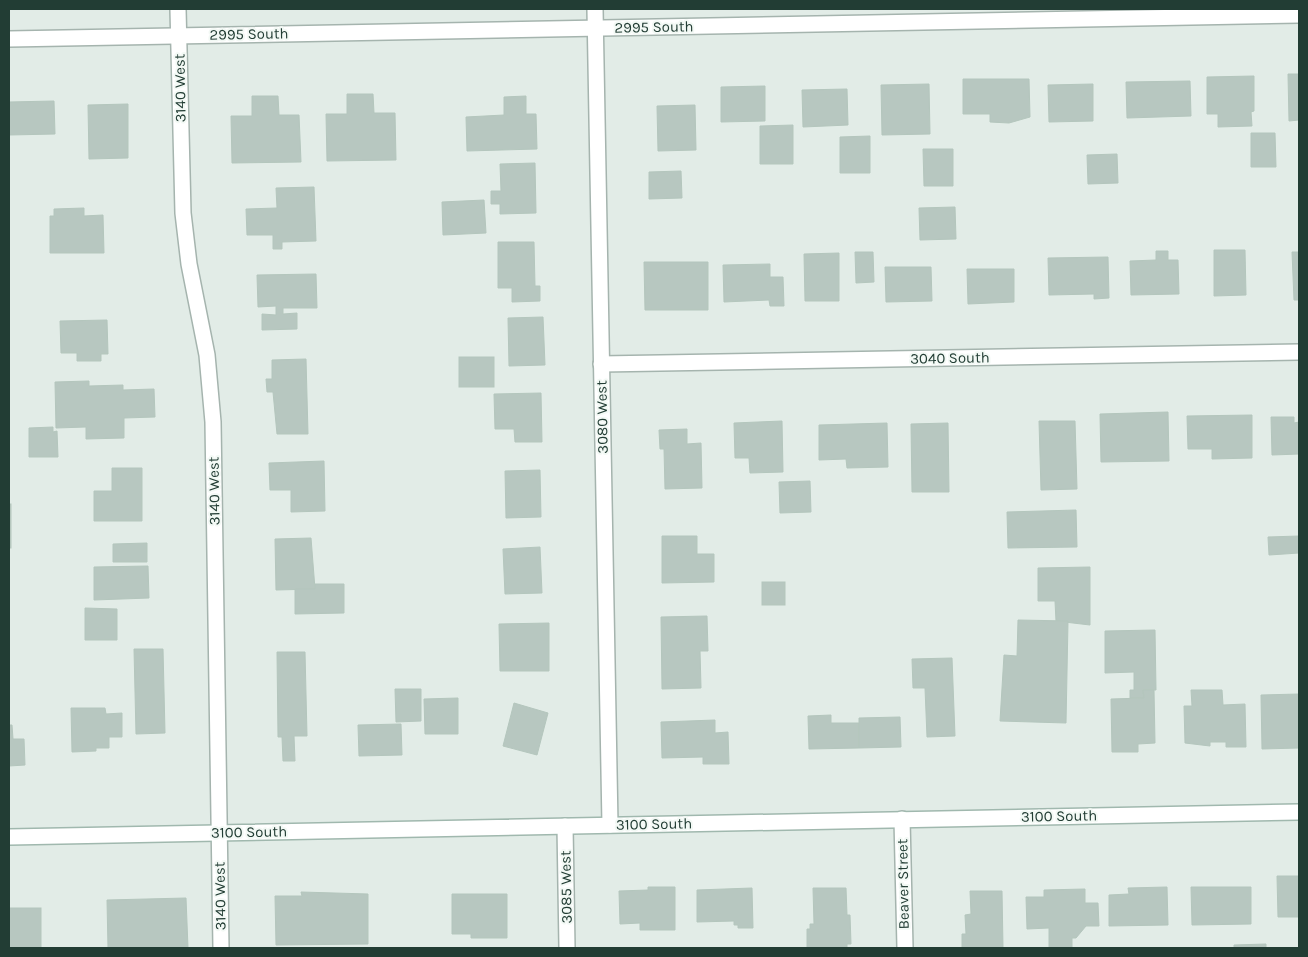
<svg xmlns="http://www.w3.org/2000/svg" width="1308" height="957" font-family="Karla,sans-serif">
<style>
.building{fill:#b7c7c0;stroke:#b4c6bd}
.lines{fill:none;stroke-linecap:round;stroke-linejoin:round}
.street-casing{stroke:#a5b4ae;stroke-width:18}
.secondary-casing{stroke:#a0b8ae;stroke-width:18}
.street{stroke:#fff;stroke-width:15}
.secondary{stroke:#fff;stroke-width:15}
.labels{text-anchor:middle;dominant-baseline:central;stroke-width:4;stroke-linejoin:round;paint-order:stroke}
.street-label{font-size:15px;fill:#223d34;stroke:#f3f9f5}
</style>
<rect width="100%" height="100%" fill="#e2ece7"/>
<g class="building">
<path d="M1288,74H1299V120L1289,121Z"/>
<path d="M1254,76V111L1251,112L1252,126L1218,127V114H1207V77Z"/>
<path d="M963,79H1029L1030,117L1009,123L990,122V114H963Z"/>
<path d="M1190,81L1191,116L1127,118L1126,82Z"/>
<path d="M929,84L930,134L882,135L881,85Z"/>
<path d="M1093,84V121L1049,122L1048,85Z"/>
<path d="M765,86V121L721,122V87Z"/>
<path d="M847,89L848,125L803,127L802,90Z"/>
<path d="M347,94H373L374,113H395L396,160L327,161L326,114H347Z"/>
<path d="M252,96H278L279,115H299L301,162L232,163L231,116H252Z"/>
<path d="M526,96V114H536L537,149L467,151L466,117L504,115V97Z"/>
<path d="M54,101L55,134L9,135V102Z"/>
<path d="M128,104V158L89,159L88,105Z"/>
<path d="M695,105L696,150L658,151L657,106Z"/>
<path d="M793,125V164H760V126Z"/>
<path d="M1251,133H1275L1276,167H1251Z"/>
<path d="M870,136V173H840V137Z"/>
<path d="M923,149H953V186H924Z"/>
<path d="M1117,154L1118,183L1088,184L1087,155Z"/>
<path d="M535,163L536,213L500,214V204H491V191H501L500,164Z"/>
<path d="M681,171L682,198L649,199V172Z"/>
<path d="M314,187L316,241L282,242V249H273V235H247L246,209L277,208L276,188Z"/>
<path d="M484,200L486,233L443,235L442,202Z"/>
<path d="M955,207L956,239L920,240L919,208Z"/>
<path d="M84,208V216L103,215L104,253H50V216H54V209Z"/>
<path d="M498,242H534L535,286H540V301L512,302V288H498Z"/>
<path d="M1214,250H1245L1246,295L1214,296Z"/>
<path d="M1156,251H1168V260H1178L1179,294L1131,295L1130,261L1156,260Z"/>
<path d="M855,252H873L874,282L856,283Z"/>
<path d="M1292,252H1299V300H1294Z"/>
<path d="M839,253V301H805L804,254Z"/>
<path d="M1108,257L1109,298L1094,299V294L1049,295L1048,258Z"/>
<path d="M644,262H708V310H645Z"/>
<path d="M770,264V277H783L784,306H770L769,300L724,302L723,265Z"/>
<path d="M885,267H931L932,301L886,302Z"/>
<path d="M967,269H1014V302L968,304Z"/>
<path d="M316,274L317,308H283V314L297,313V329L262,330V314L276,315V306L258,307L257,275Z"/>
<path d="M543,317L545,365L509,366L508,318Z"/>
<path d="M107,320L108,354H101V361H77V353H61L60,321Z"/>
<rect x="459" y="357" width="35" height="30"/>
<path d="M306,359L308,434H277L273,392H267L266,379H272V360Z"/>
<path d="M89,381V386L123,385V390L154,389L155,417L124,418V438L86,439V427L56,428L55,382Z"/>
<path d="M541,393L542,442H515L514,429H495L494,394Z"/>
<path d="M1168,412L1169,461L1101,462L1100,414Z"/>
<path d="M1252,415V458L1212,459V449H1188L1187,416Z"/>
<path d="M1271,417H1294V423L1299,422V454L1272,455Z"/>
<path d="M782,421L783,472L750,473L749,458H735L734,423Z"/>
<path d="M1039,421H1075L1077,489L1041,490Z"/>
<path d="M887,423L888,467L847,468L846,459L819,460V425Z"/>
<path d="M948,423L949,492H912L911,424Z"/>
<path d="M53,427V432L57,431L58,457H29V428Z"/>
<path d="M687,429V444L701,443L702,488L665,489L664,449H660L659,430Z"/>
<path d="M324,461L325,511L291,512V490H270L269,463Z"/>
<path d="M112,468H142V521H94V491H112Z"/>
<path d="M540,470L541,517L506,518L505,471Z"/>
<path d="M810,481L811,512L780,513L779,482Z"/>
<rect x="9" y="504" width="2" height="44"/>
<path d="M1076,510L1077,547L1008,548L1007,512Z"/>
<path d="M662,536H697V554H714V582L662,583Z"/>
<path d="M1299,536V553L1269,555L1268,537Z"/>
<path d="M311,538L315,589L276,590L275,539Z"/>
<path d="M147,543V562H113V544Z"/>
<path d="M540,547L542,593L505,594L503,549Z"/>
<path d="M148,566L149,598L94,600V567Z"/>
<path d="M1090,567V625L1056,621L1055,601H1038V568Z"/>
<rect x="762" y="582" width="23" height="23"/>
<path d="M315,584H344V613L295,614V589H315Z"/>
<path d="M85,608L117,609V640H85Z"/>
<path d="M707,616L708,651H700L701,688L662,689L661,617Z"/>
<path d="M1018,620L1068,621L1066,723L1000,721L1004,655L1017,656Z"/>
<path d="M549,623V671H500L499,624Z"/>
<path d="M1155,630L1156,690H1143L1144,698H1130V690H1134V672L1105,673V631Z"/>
<path d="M134,649H163L165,733L136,734Z"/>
<path d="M277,652H305L307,736H294L295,761H283L282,737H278Z"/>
<path d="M952,658L955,736L927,737L925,688H913L912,659Z"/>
<path d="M395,689H421V721L396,722Z"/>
<path d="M1143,690H1154L1155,743L1138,744V752H1112L1111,699L1144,698Z"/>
<path d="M1191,690H1222L1223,705L1245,704L1246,747H1226V742H1210V746L1185,743L1184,706H1192Z"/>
<path d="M1299,694V748L1262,749L1261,695Z"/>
<path d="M458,698V734H425L424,699Z"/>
<path d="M514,703L548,713L537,755L503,746Z"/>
<path d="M71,708H105L106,714L122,713V737H109V748H96V751L72,752Z"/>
<path d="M831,715V723H859V748L809,749L808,716Z"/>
<path d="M900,717L901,747L859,748V718Z"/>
<path d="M715,720V733L728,732L729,764H703V757L662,758L661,722Z"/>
<path d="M401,724L402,755L359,756L358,725Z"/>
<path d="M9,725H12L13,739H24L25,765L9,766Z"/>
<path d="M1277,876H1299V917H1278Z"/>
<path d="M648,887H675V930H640V923L620,924L619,891L648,890Z"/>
<path d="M1167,887L1168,925L1109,926V895L1129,894L1128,888Z"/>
<path d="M1191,887H1251V924L1192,925Z"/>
<path d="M752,888L753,928H738V925H734V921L697,922V890Z"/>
<path d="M813,888H846L847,915H850L851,944H847V948H807V929H810V924H814Z"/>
<path d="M1085,889V903H1098L1099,926H1086L1076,938H1072V948H1049V928L1027,929L1026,897H1044V890Z"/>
<path d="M970,891H1002L1003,948H962V934H966L965,915L971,914Z"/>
<path d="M301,892L368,894V944L276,945L275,896H302Z"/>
<path d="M452,894H507V938H471V934H452Z"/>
<path d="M186,898L188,948H108L107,900Z"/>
<rect x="9" y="908" width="32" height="40"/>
<path d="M1266,944V948H1234V945Z"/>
</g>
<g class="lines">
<g class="street-casing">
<g id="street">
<path d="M178,9L183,213L189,264L207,355L213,422L221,948"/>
<path d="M595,9L610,825"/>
<path d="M9,39L1299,15"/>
<path d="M601,364L1299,352"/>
<path d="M902,819L905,948"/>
<path d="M565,826L567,948"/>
</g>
</g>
<g class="secondary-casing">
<path id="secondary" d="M9,837L1299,812"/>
</g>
<use href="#street" class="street"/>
<use href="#secondary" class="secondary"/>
</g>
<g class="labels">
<g class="street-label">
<text transform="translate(654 27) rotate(-1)">2995 South</text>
<text transform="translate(249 34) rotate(-1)">2995 South</text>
<text transform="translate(180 88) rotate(-91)">3140 West</text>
<text transform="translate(950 358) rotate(-1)">3040 South</text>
<text transform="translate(602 417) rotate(-91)">3080 West</text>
<text transform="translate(214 491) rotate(-91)">3140 West</text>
<text transform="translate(1059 816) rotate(-1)">3100 South</text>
<text transform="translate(654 824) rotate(-1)">3100 South</text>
<text transform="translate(249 832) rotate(-1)">3100 South</text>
<text transform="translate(903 884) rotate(-91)">Beaver Street</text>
<text transform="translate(566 887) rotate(-91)">3085 West</text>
<text transform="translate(220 896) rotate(-91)">3140 West</text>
</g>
</g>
<rect width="1308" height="957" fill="none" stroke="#223d34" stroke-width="20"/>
</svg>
